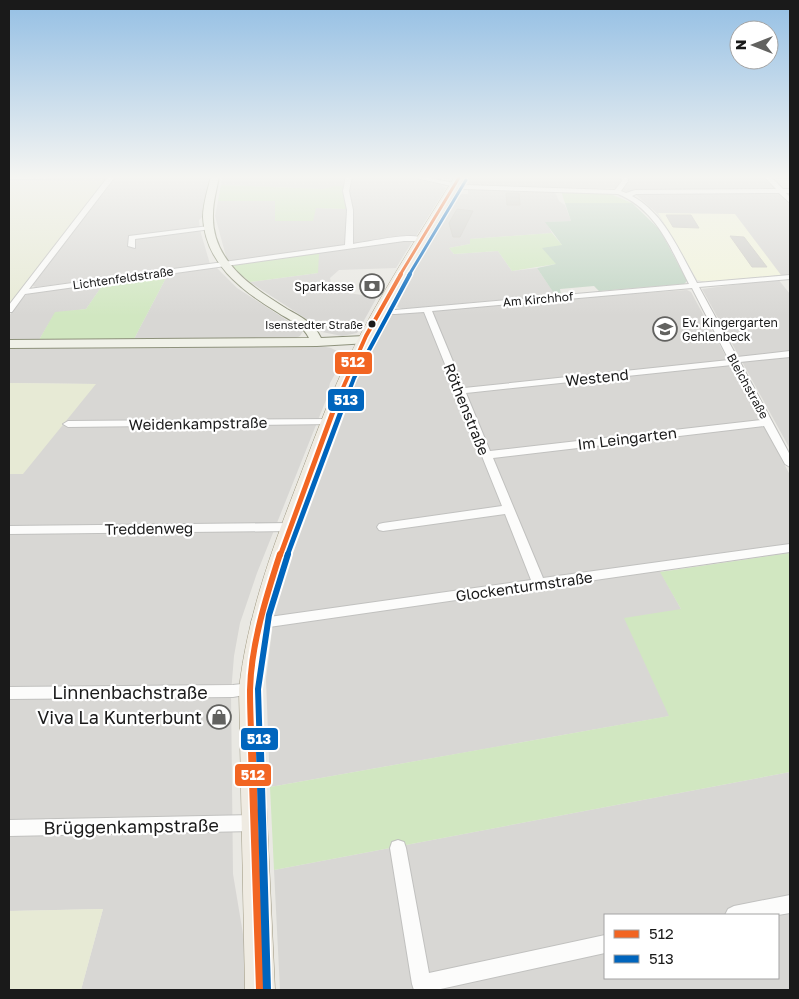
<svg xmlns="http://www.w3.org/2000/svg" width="799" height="999" font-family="'Golos Text',sans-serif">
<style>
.residential{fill:#d8d7d4;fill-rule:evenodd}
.education{fill:#f2f4dc}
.farmland{fill:#e7ead5}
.grass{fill:#d1e7c1}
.cemetery{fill:#c1d5c4}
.building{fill:#cfceca;stroke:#cccac4}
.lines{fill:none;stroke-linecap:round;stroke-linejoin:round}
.street-casing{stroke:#c1c1bf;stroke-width:2}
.secondary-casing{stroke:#8e927c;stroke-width:2}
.primary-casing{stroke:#9e9881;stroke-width:1}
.street{fill:#fcfcfb;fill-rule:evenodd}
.secondary{fill:#f0f1e8;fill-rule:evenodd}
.primary{fill:#efebe2;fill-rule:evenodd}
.bus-1-far4-casing{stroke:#fff;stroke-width:5.5}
.bus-1-far3-casing{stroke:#fff;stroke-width:7}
.bus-1-far2-casing{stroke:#fff;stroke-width:9}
.bus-1-far1-casing{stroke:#fff;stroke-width:10}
.bus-1-casing{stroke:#fff;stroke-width:11}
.bus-2-far4-casing{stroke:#fff;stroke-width:5.5}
.bus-2-far3-casing{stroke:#fff;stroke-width:7}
.bus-2-far2-casing{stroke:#fff;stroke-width:9}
.bus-2-far1-casing{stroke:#fff;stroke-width:10}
.bus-2-casing{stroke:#fff;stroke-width:11}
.bus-1-far4{stroke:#f26522;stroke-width:3}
.bus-1-far3{stroke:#f26522;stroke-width:4}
.bus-1-far2{stroke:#f26522;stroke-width:5}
.bus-1-far1{stroke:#f26522;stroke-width:6}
.bus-1{stroke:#f26522;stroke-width:8}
.bus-2-far4{stroke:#0065bd;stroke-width:3}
.bus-2-far3{stroke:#0065bd;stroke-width:4}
.bus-2-far2{stroke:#0065bd;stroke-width:5}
.bus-2-far1{stroke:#0065bd;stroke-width:6}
.bus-2{stroke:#0065bd;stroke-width:8}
.bus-dot{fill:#1a1a1a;stroke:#fff;stroke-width:2}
.labels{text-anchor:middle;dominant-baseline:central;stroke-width:4.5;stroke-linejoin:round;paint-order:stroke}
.far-bus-label{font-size:11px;fill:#1a1a1a;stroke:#fff;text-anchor:end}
.far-street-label{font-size:12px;fill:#1a1a1a;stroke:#fff}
.far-poi-label{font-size:12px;fill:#1a1a1a;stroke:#fff;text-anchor:end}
.street-label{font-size:15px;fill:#1a1a1a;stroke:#fff}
.near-street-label{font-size:18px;fill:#1a1a1a;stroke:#fff}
.near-poi-label{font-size:18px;fill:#1a1a1a;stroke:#fff;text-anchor:end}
.line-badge{stroke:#fff;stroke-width:2}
.badge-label{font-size:14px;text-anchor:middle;font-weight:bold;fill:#fff}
</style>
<rect width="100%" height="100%" fill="#e9e8e3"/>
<g class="residential">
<path d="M126,176H209L202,217L199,220L200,230L210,264L36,287L32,286L113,178Z"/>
<path d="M222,176H347L343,186H333L332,187L324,189L221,185Z"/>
<path d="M351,176H403L438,183L446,188L416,236L357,244L351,242L353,209L346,187Z"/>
<path d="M466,176H764L790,205V275L706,283L697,280L659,215L635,194L616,188L466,186L461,183Z"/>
<path d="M468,189L554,190L559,201L565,205L571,221L546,222L552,233L470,239V244L449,248L454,254L498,251L512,271L537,268L555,295L402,309L397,307L403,294V287L440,222L458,194H468Z"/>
<path d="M218,201H275V221L316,208L347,209L346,243L339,247L233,261L227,260L215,216Z"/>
<path d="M407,240L412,242L396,268L339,270L330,278L333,291L377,297L357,333L342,336L322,332L314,324L250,282L318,273L316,253Z"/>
<path d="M209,267H216L237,288L299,328L303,331L300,336L294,339H134L168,274Z"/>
<path d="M778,279L790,294V449L702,289Z"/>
<path d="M104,283L86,309L55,313L39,340H9V316L24,296L33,292Z"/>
<path d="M687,290L691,292L790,475V553L660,571L681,609L670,716L270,787L266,679L275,607L328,449L352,390L386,318L393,314L557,299Z"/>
<path d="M316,345L331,348L339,352L344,358L330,383L326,400L257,573L240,623L234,656L231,693L233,874L249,970V990H81L103,909L9,911V474L23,473L95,384L9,383V347Z"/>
<path d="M790,772V990H280L274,870ZM605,915H778V978H605Z"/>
</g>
<path class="education" d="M658,213L735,214L781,275L705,282L697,280Z"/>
<g class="farmland">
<path d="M104,178L108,179L9,306V179Z"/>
<path d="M9,383L96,384L23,474H9Z"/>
<path d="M103,909L81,990H9V911Z"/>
</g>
<g class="grass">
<path d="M221,185L323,189L332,187L333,186H343L344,200L347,209L316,208L313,221H275V201H218Z"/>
<path d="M561,191L608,193L632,203H565Z"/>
<path d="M552,233L562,245L556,264L512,271L498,251L454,254L449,248L470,244V239Z"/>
<path d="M316,253L319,254L318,273L250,282L232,267L233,264Z"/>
<path d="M168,274L134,339L39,340L55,312L86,309L104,283Z"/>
<path d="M790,553V772L274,870L270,787L669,716L624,618L681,609L660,572Z"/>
</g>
<path class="cemetery" d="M565,203H632L660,230L687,281L684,284L599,291L594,286L560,289L561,295H555L537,268L556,264L542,248L562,245L545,222L571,221Z"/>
<g class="building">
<path d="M506,193H519L520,205H507Z"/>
<path d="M457,209L473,211L460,237H453L449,223Z"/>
<path d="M666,215H691L699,228L673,227Z"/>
<path d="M730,236L744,237L767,267H752Z"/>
</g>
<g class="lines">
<g class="street-casing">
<g id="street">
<path d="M9,176H120L114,178L29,289L345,245L347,210L343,191L346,176H352L349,191L353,210V244C369,242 413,231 426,239L422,241H404L25,294L12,312H9V305L107,178L9,179Z"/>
<path d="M408,176H419L464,185L615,190L622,181L621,176H627L628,181L621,191L626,193L635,190L776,189L764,176H770L783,189H790V193H786L790,197V203L779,193L636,194L632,196C665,214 679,251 697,283L790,275V279L699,287L737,357L790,351V357L740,362L790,455V467L785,464L764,426L493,458L543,578L790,544V552L269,627L253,626L251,622L253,618L269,617L531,580L505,514L383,531L379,530L377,527L379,524L383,523L502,506L424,312L395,314L378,313V309L395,310L689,284C671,249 657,210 618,194L464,189ZM692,288L729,360L464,388L432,311ZM732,365L761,420L490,451L466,393Z"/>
<path d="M209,226L212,228L211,229L135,239V248L128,246L129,236Z"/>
<path d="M329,419L334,422L333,424L68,427L63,424L68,421Z"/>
<path d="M289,523L293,524L295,527L293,530L289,531L9,534V526Z"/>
<path d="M250,683L255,685L257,689L255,693L233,697L9,699V687L233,685Z"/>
<path d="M254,815L260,817L262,823L260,829L254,831L9,836V820Z"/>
<path d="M398,840L404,842L406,848L429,973L605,935V953L436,990H414L412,984L390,848L392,842Z"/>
<path d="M790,895V913L778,915H725L728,909L734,906Z"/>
</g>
</g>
<g class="secondary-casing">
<path id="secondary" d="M211,176H219C217,189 213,201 213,214C211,261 252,287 287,309C301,317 314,323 321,338L365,336L369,337L371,340L369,343L317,346L9,348V340L309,338C303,325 289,320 277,312C241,290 205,263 203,217C203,204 208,189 211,176Z"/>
</g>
<g class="primary-casing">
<path id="primary" d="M455,176H465L398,289L355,375L293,541L272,613L263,663L261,689L275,990H245L239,689C247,620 269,557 294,492C311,448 327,402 348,359C379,296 418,236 455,176Z"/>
</g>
<use href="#street" class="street"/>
<use href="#secondary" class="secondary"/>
<use href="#primary" class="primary"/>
<g class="bus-1-far4-casing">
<path id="bus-1-far4" d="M400,275L460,176"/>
</g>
<g class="bus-1-far3-casing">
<path id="bus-1-far3" d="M338,399L366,336L401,274"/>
</g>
<g class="bus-1-far2-casing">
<path id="bus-1-far2" d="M280,556L338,398"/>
</g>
<g class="bus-1-far1-casing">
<path id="bus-1-far1" d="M252,752C251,732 250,711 250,690C251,645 266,597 280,554"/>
</g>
<g class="bus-1-casing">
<path id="bus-1" d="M252,751L260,990"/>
</g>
<g class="bus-2-far4-casing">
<path id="bus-2-far4" d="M409,275L466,180"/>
</g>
<g class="bus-2-far3-casing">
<path id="bus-2-far3" d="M346,399L354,378L410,274"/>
</g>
<g class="bus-2-far2-casing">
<path id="bus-2-far2" d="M287,556L346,398"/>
</g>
<g class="bus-2-far1-casing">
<path id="bus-2-far1" d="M260,752L258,689L269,615L288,554"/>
</g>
<g class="bus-2-casing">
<path id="bus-2" d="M260,751L267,990"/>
</g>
<use href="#bus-1-far4" class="bus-1-far4"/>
<use href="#bus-1-far3" class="bus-1-far3"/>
<use href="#bus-1-far2" class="bus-1-far2"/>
<use href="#bus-1-far1" class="bus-1-far1"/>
<use href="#bus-1" class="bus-1"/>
<use href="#bus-2-far4" class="bus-2-far4"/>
<use href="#bus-2-far3" class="bus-2-far3"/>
<use href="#bus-2-far2" class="bus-2-far2"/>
<use href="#bus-2-far1" class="bus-2-far1"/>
<use href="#bus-2" class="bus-2"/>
</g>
<linearGradient id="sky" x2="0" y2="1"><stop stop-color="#94bfe4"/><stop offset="0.56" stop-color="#f5f5f2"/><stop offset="1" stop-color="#f5f5f2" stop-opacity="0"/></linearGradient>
<rect width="799" height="316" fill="url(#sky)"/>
<defs>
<g id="bank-ring" transform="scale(1.25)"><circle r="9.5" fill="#fff" stroke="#626260" stroke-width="1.5"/><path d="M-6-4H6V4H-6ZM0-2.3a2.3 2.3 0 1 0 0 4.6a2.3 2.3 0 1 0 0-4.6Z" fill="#626260"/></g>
<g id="school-ring" transform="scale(1.25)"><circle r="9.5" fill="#fff" stroke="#626260" stroke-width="1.5"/><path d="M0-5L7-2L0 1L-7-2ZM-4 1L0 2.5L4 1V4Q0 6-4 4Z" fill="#626260"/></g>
<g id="shop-ring" transform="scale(1.25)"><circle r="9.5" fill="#fff" stroke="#626260" stroke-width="1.5"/><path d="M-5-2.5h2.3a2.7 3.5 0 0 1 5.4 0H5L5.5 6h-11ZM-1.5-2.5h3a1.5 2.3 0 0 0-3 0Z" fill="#626260"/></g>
</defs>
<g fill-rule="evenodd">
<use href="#bank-ring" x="372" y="286"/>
<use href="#school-ring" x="665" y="329"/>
<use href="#shop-ring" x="219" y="717"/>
</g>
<circle class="bus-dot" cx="372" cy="324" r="4.5"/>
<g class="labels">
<g class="far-bus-label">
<text x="363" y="324">Isenstedter Straße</text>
</g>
<g class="far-street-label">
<text transform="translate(123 278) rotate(-8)">Lichtenfeldstraße</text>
<text transform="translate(538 299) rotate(-5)">Am Kirchhof</text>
<text transform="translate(748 386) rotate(61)">Bleichstraße</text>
</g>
<g class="far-poi-label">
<text x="354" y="286">Sparkasse</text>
<text x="682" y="322" text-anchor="start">Ev. Kingergarten<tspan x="682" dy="14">Gehlenbeck</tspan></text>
</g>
<g class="street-label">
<text transform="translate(597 377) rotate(-6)">Westend</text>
<text transform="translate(467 409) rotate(68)">Röthenstraße</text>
<text transform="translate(198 423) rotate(-1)">Weidenkampstraße</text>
<text transform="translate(627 438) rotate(-7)">Im Leingarten</text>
<text transform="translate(149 528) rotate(-1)">Treddenweg</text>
<text transform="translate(524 586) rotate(-8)">Glockenturmstraße</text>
</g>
<g class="near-street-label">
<text x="130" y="692">Linnenbachstraße</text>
<text transform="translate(131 826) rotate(-1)">Brüggenkampstraße</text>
</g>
<g class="near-poi-label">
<text x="202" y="717">Viva La Kunterbunt</text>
</g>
</g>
<g class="line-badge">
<rect x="334" y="351" width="39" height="24" rx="5" fill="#f26522"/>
<rect x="327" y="388" width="38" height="24" rx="5" fill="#0065bd"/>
<rect x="240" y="727" width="39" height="24" rx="5" fill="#0065bd"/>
<rect x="234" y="763" width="38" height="24" rx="5" fill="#f26522"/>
</g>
<g class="badge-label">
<text x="353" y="367">512</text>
<text x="346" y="405">513</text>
<text x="259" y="744">513</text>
<text x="253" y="780">512</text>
</g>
<rect width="799" height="999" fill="none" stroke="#1a1a1a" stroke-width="20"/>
<rect x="604" y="914" width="175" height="65" fill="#ffffff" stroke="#a3a3a3"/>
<rect x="614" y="930" width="25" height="8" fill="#f26522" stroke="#a3a3a3"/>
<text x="649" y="939" font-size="15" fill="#1a1a1a">512</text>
<rect x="614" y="955" width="25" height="8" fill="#0065bd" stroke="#a3a3a3"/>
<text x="649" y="964" font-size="15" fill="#1a1a1a">513</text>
<g transform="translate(754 45) rotate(270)"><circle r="24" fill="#ffffff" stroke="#a3a3a3"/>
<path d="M0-4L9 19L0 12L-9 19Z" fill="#626260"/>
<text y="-8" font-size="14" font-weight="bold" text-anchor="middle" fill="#1a1a1a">N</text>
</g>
</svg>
